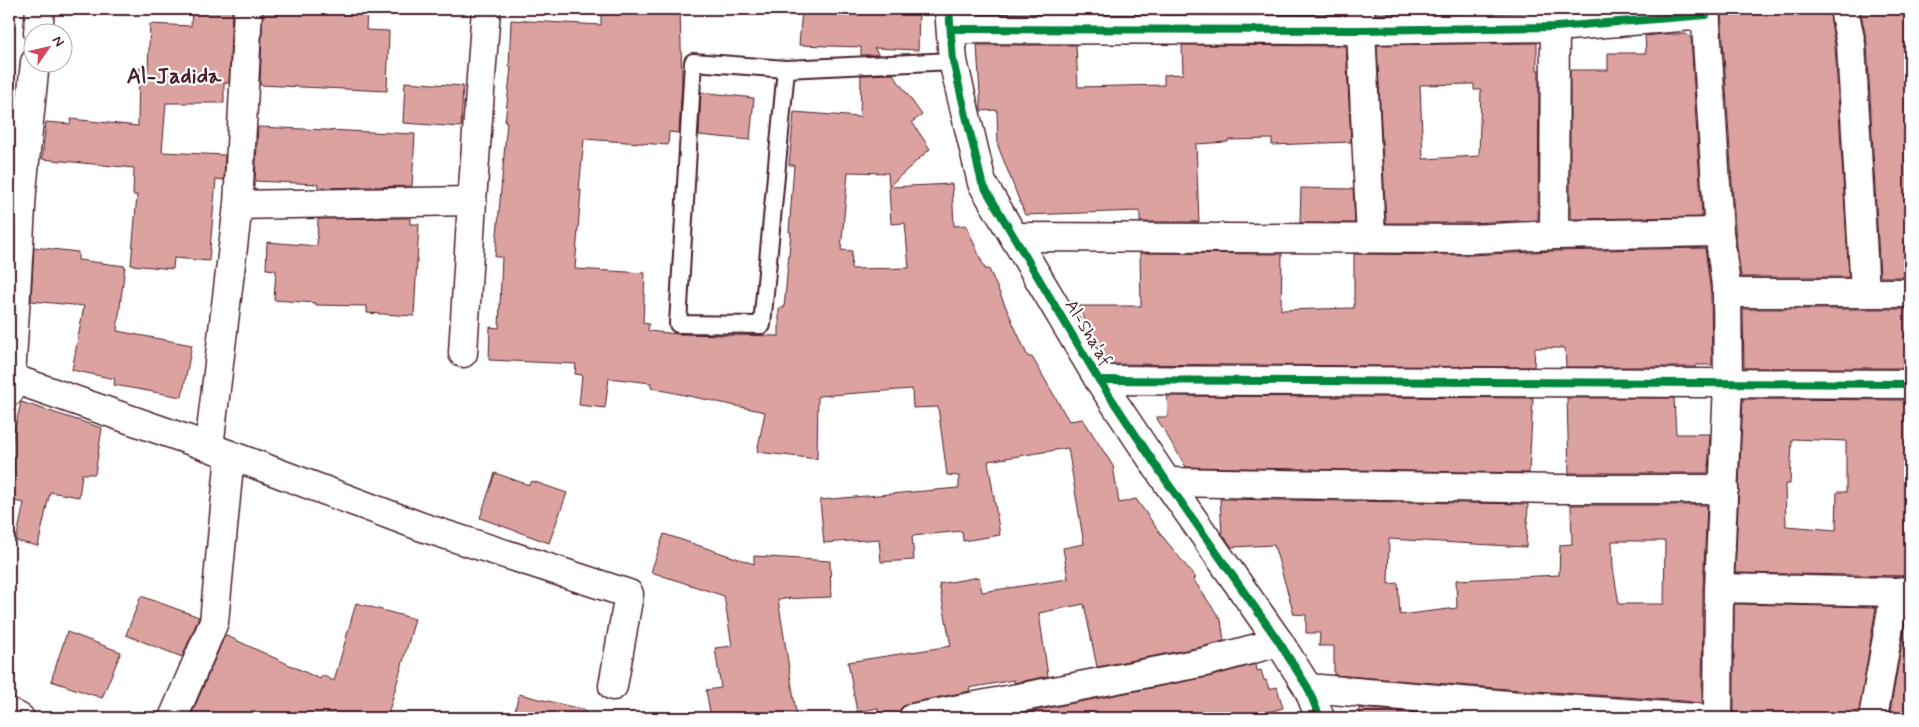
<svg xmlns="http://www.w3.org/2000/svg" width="1919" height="727" font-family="Mynerve,sans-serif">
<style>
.building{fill:#dca29f;stroke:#4a1f2b;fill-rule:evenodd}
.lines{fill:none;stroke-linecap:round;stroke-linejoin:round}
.lane-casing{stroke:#4a1f2b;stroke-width:20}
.street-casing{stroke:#4a1f2b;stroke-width:31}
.secondary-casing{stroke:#4a1f2b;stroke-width:31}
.lane{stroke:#fff;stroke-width:16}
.street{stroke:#fff;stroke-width:28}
.secondary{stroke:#fff;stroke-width:28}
.cycleway-casing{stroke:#fff;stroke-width:11}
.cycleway{stroke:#00873e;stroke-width:8}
.labels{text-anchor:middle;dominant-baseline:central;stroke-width:4.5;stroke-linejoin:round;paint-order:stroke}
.street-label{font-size:18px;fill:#4a1f2b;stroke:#fff}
.district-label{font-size:22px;font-weight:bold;fill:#4a1f2b;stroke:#fff}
</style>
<rect width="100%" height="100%" fill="#fff"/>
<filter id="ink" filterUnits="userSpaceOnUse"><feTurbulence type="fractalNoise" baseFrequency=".02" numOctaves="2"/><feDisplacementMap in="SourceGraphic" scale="10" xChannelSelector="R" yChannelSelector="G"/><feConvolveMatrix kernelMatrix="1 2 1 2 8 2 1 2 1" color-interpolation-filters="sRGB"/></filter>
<g filter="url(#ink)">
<g class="building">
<path d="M192,9H232L229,83H224V103H166L162,152L225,155L224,180L216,179L209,261L174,258L173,269L131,265L137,195H133L134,168L42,159L46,122L70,124L71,119L138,126L139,68L148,69L150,24L191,26Z"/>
<path d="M263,9H367L366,30L389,31L387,91L260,85Z"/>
<path d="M601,9H680L682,81L679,133L669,132L668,145L584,139L579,190H581L575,269L645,273L643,323L649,324L648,331L678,334L779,336V308H784L791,232H789L794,165H789L794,112L860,117L861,75L893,74L922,115L912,122L930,149L889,186L888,173L848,172L841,250L852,251L851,269L909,268L905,223L891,224L889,187L952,184L954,226L966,225L985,269H989L1028,357H1032L1069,421L1083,419L1113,466L1119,503L1136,499L1163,537L1196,578L1193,579L1221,620L1224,641L1201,647L1097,667L1084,604L1039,613L1048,676L1014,683V680L969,688L970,691L910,703L902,707L898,712V718H879L878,708L857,712L848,662L951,646L939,584L979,577L982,592L1068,579L1063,548L1084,544L1068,448L988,461L1000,535L963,541L962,531L912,536L914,560L881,562L879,539L824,543L820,500L959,488V476L947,475L938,407L913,408L912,389L818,396L817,459L757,452L765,412L651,388V383L609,378L605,408L579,405L582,375L575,374L576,364L489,360L490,327L499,328L502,257H495L507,122H505L511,67H509L511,20L601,25Z"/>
<path d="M802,9H919L918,50L874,48L879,55H861V47L799,45Z"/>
<path d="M975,9H1052V14L975,13Z"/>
<path d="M1261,9H1345V14H1262Z"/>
<path d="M1376,9H1536V12L1376,14Z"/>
<path d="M1721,9H1829L1835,46L1849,277H1741L1735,230Z"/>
<path d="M1860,9H1910V277H1880L1867,43Z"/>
<path d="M1665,34H1686L1691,38L1702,217L1570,219V70H1608V53H1646L1645,36Z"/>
<path d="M1537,43V70H1539L1538,220L1470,223H1386L1377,45ZM1474,84V90H1481L1479,156L1423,159L1420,85Z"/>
<path d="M977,45H1076L1078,87L1164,85V75L1183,74L1182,45L1346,46L1351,142L1272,145V139L1228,140V142L1196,144L1199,222H1140V211L1025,215L998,146L997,110L981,111Z"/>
<path d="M405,82L463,86L461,127L403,123Z"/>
<path d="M701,92L754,98L750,140L699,135Z"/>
<path d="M258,127L415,134L412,186L318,188V184L255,181Z"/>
<path d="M1301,188L1353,189L1355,223H1300Z"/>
<path d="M410,218V224H419L414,316L367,313V306L316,305V303L274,300L276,270L266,269L267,242L317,246L318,219Z"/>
<path d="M34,247L78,252V260L125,266L117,331L192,345L182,397L114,385L115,379L72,370L84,306L31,301Z"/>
<path d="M1705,248L1711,294L1712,365H1696V367H1566L1565,348H1535L1534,367L1108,364L1078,306H1141L1140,253L1282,254L1281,310L1354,308V254L1471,255L1555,251Z"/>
<path d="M1743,309H1910V368H1744Z"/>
<path d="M1167,396L1533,398L1529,473L1186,467L1156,417H1168Z"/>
<path d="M1567,398H1674L1676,434H1710L1708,473H1569Z"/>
<path d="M1743,399L1910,400V576L1735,573ZM1792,439L1846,441V492H1837L1836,530L1786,526L1785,484H1790Z"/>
<path d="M21,402L102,428L95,474H82L79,497L50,492L38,546L16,541L24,503L9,500V455Z"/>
<path d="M495,473L529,485L532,481L567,493L549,543L480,518Z"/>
<path d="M1220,499L1528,504L1526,547L1389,539L1388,584L1398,583L1400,615L1457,608L1456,580L1559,575L1560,545L1572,544L1571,505H1707L1703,588L1702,704L1685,701L1521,690L1334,675V646H1319L1320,633H1306V615L1294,614L1274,545L1232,547L1222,534ZM1612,541H1665L1664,604H1619L1613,568Z"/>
<path d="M664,534L754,564V556L830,561L831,597L778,599L797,718H711L706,690L721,688L715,648L732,646L724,596L651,572Z"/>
<path d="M141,596L199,617L182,657L126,635Z"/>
<path d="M356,603L415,619L387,718H190L225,635L320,679L322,675L334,681Z"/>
<path d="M1734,604L1876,607L1858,718H1734Z"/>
<path d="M1908,607H1910V718H1889Z"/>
<path d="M67,632L121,652L102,698L51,681Z"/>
<path d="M1256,664L1257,671L1261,670L1264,680H1266L1269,689L1277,687L1283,708L1246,718H1018L1017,714L1208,677Z"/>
<path d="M519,694L585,710L584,718H513Z"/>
<path d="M1359,708L1480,718H1358Z"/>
</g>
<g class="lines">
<g class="lane-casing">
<path id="lane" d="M786,69L762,325L678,324L693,62L786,69L953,61"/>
</g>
<g class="street-casing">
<g id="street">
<path d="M1360,9L1371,238"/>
<path d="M1705,9L1719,232L1727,293L1728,384L1719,588L1718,718"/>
<path d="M1844,9L1851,44L1865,292"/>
<path d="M951,29L1361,30L1556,27L1706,15"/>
<path d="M38,32L40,9"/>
<path d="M238,205L472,201"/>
<path d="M1554,235L1555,9"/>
<path d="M1014,237L1470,239L1554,235L1719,232"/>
<path d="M1727,293H1910"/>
<path d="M463,353L472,201L486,9"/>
<path d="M11,378L209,447L422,527L629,594L613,686"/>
<path d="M1099,380L1910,384"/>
<path d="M9,392L11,378L22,191L35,62"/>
<path d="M209,447L238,205L248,9"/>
<path d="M1167,482L1557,489H1724"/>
<path d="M1719,588L1895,592L1910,591"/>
<path d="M1308,688L1520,706L1697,718"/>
<path d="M9,712L20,718"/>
<path d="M173,718L214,622L230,455"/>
<path d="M913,718L1205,662L1279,642"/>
<path d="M1873,718L1895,592"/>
</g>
</g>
<g class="secondary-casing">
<path id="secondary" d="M949,9L953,61L982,183L1099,380L1167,482L1279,642L1308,688L1320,718"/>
</g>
<use href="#lane" class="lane"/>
<use href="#street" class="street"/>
<use href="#secondary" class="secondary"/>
<g class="cycleway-casing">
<g id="cycleway">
<path d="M949,9L953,61L982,183L1099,380L1167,482L1279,642L1308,688L1320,718"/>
<path d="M951,29L1361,30L1556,27L1706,15"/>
<path d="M1099,380L1910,384"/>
</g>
</g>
<use href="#cycleway" class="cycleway"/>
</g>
</g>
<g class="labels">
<g class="street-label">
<text transform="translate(1088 333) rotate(59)">Al-Sha'af</text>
</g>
<g class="district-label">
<text x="174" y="77">Al-Jadida</text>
</g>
</g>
<rect width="1919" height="727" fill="none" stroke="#fff" stroke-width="30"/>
<rect x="15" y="15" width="1889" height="697" fill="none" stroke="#4a1f2b" stroke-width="2" filter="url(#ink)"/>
<g transform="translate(48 48) rotate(56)"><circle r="24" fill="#ffffff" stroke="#b7a5aa"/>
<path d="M0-4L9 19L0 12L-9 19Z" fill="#d1495b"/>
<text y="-8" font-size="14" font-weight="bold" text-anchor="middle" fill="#4a1f2b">N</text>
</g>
</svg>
